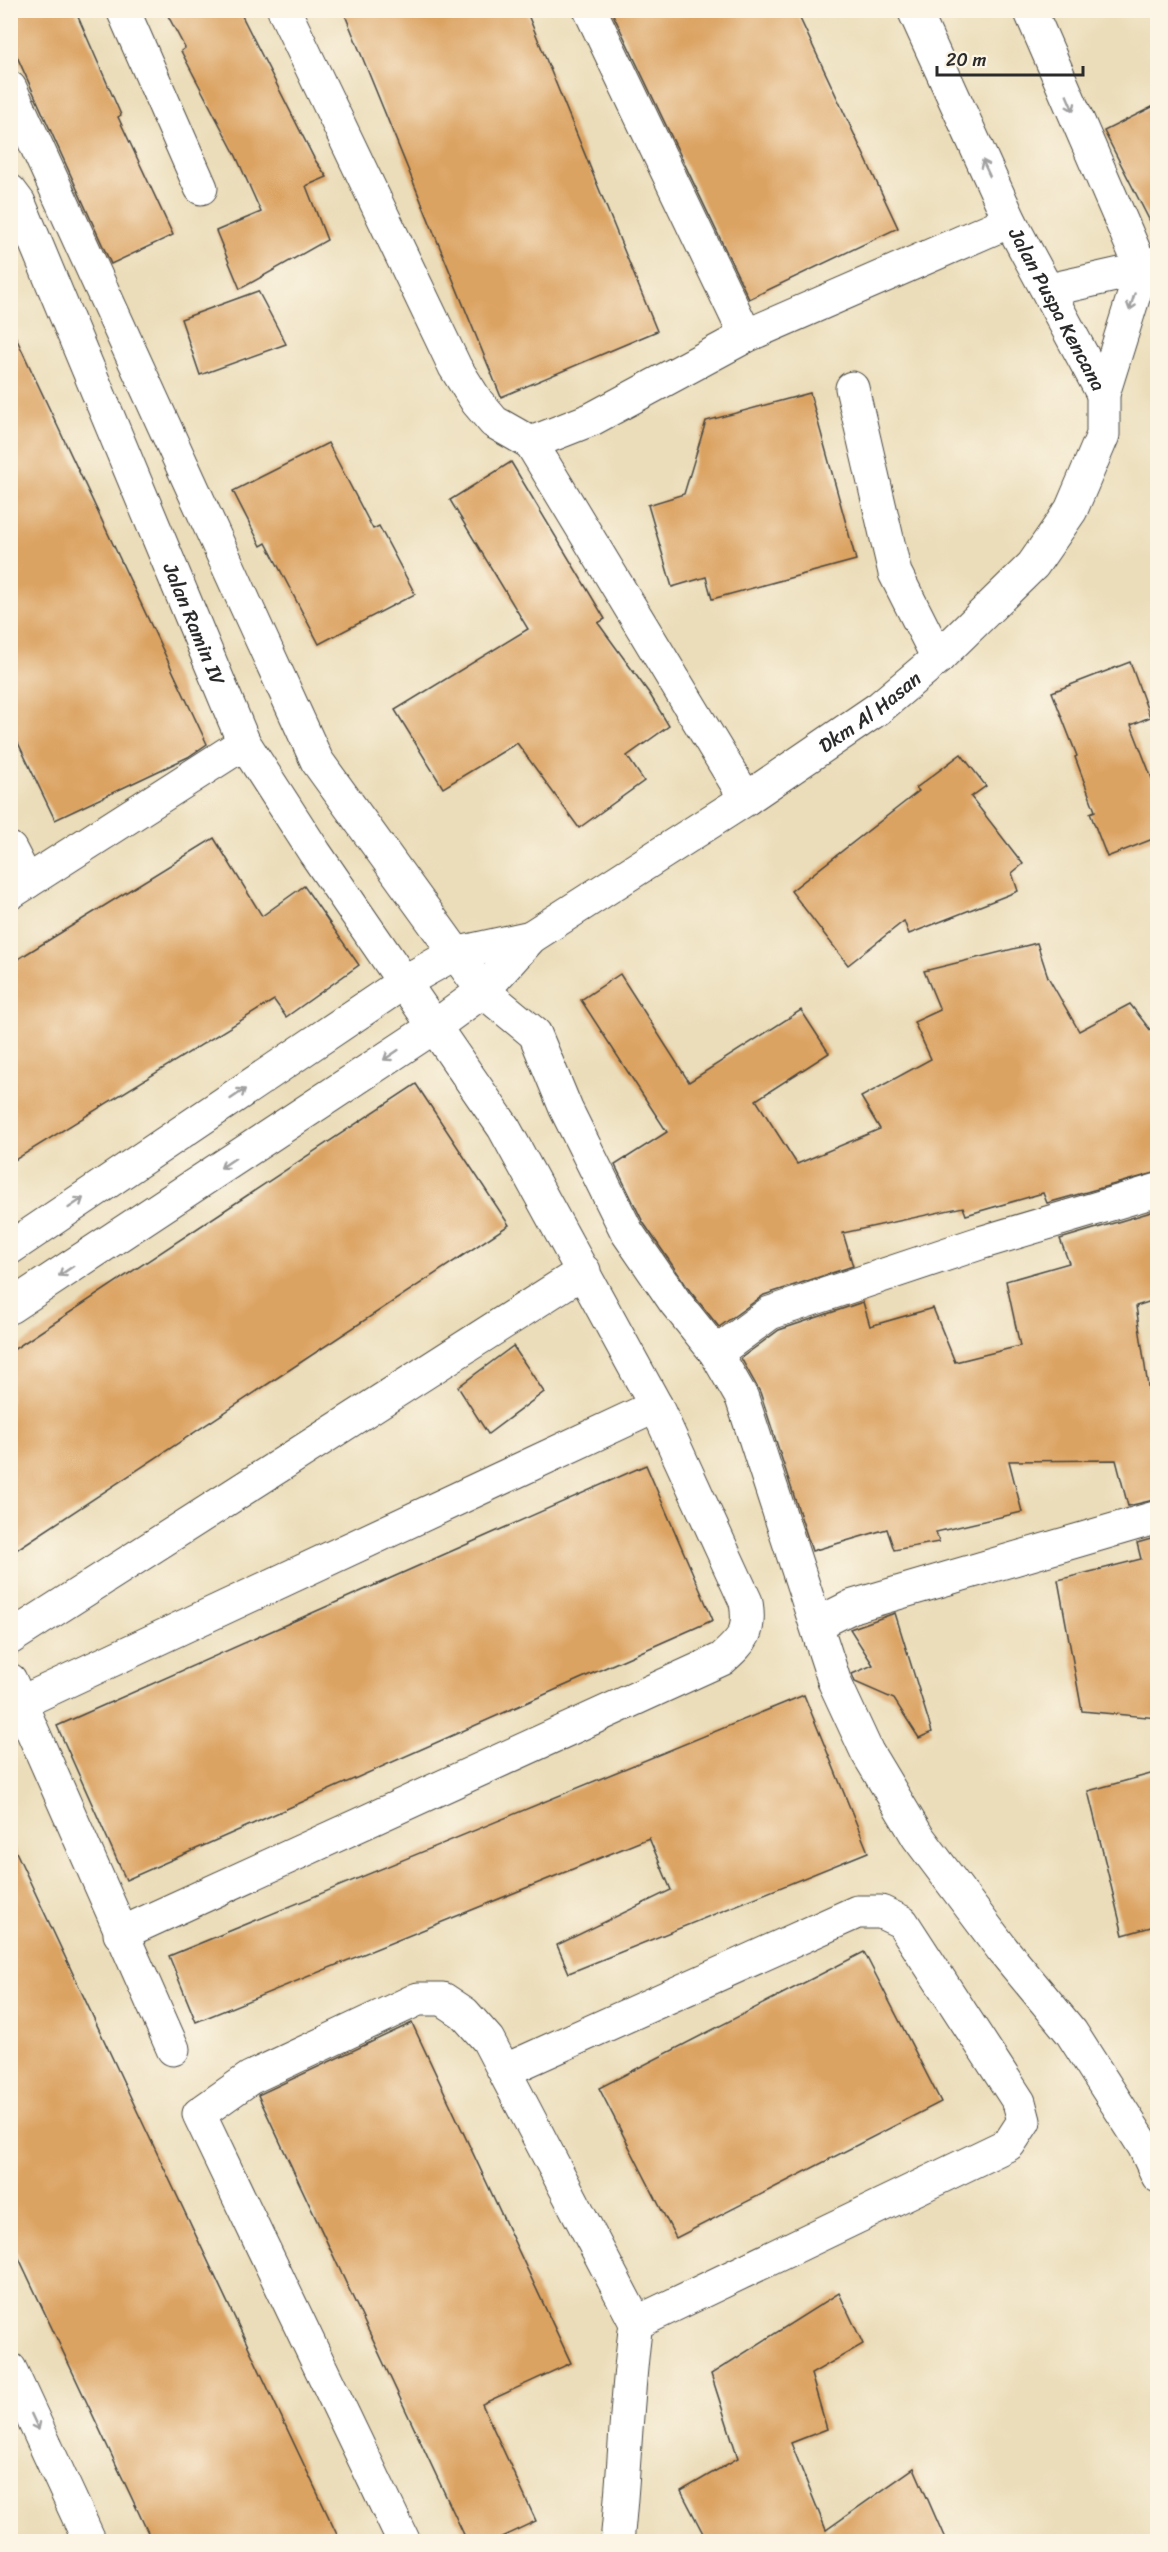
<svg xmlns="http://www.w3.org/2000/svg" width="1168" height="2552" font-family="Sriracha,sans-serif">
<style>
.building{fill:#dba362}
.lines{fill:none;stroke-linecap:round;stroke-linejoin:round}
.minor-casing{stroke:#484640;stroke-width:35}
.minor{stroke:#fff;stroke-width:33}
.oneway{stroke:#a0a0a0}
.labels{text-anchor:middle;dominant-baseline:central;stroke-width:4.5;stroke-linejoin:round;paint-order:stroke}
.street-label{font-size:20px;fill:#2b2b2b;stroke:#fcf5e5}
</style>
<rect width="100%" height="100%" fill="#fcf5e5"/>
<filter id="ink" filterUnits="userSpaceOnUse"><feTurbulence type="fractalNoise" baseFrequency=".0167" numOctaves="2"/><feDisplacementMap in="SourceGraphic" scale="12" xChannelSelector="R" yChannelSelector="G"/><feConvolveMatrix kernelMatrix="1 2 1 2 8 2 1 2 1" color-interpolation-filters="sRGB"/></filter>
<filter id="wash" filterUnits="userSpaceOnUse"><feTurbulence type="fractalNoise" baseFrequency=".008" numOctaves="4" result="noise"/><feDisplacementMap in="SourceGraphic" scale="24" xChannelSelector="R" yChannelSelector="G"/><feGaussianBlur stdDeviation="1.35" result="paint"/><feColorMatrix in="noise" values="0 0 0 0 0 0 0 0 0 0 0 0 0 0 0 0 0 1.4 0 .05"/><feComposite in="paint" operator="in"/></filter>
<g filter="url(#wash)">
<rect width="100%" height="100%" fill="#ebddb9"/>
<g id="blocks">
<g class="building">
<path d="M10,10H75L121,115L118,117L173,235L111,264L10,41Z"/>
<path d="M165,10H239L315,160L327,177L306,186L327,240L240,289L216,231L261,212L236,156L181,51L185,48Z"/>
<path d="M343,10H526L657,331L501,397Z"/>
<path d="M611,10H796L898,228L749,299Z"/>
<path d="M1158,104V237L1104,131Z"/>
<path d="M258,291L286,344L200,375L181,319Z"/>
<path d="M10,325L207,744L188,757L55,820L10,726Z"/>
<path d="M810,393L856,560L712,599L706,577L672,587L648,505L684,494L706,421Z"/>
<path d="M328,443L373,529L379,526L415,594L319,644L266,543L261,546L233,491Z"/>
<path d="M511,462L605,619L598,623L649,693L669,726L627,756L644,781L579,828L517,743L443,788L395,710L528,629L450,500Z"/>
<path d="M1130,662L1150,717L1131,725L1158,794V837L1107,857L1090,813L1095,811L1075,757L1077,756L1052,692Z"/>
<path d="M961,754L986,786L971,797L1023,864L1012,873L1018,891L909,934L904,921L848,965L791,891L919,791L916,788Z"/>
<path d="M214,838L262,916L304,886L359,965L286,1017L274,1000L10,1163V964Z"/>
<path d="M1037,943L1048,977L1079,1031L1130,1004L1158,1040V1172L1047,1203L1043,1193L966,1215L963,1207L843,1233L853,1266L764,1295L719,1327L690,1291L643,1222L615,1165L667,1132L581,1000L620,974L689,1082L801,1010L829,1053L756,1100L797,1164L880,1129L861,1097L931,1059L914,1022L940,1010L924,971Z"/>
<path d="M416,1084L509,1225L10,1554V1352Z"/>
<path d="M1158,1210V1299L1136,1306L1153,1420L1158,1417V1499L1128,1506L1116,1460L1009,1461L1022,1512L936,1532L939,1542L894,1550L887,1529L812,1551L760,1392L741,1358L779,1330L863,1302L870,1326L933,1308L955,1362L1020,1346L1006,1281L1069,1263L1060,1239Z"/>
<path d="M513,1346L544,1392L488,1434L458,1387Z"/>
<path d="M646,1465L713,1620L126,1880L57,1726Z"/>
<path d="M1158,1537V1718L1082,1711L1058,1580L1141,1559L1137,1543Z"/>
<path d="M895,1613L932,1732L919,1738L894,1699L855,1682L852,1674L873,1665L850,1629Z"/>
<path d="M804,1695L868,1852L569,1973L557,1945L671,1890L649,1838L196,2022L169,1956Z"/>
<path d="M1158,1772V1925L1123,1935L1088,1791Z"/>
<path d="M10,1839L139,2115L340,2541H152L10,2239Z"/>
<path d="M864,1952L941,2102L676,2238L599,2088Z"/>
<path d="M412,2023L571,2363L482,2404L536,2521L493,2541H467L258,2095Z"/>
<path d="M839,2293L863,2344L811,2374L827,2429L791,2443L826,2530L914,2468L946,2541H707L681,2491L738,2458L711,2374Z"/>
</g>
</g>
</g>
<g filter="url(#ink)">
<use href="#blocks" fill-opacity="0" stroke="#484640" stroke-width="1.5"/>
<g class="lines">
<g class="minor-casing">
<g id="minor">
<path d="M123,10L201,188"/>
<path d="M284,10L455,367L477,402L494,422L531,443L592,419L746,336L1010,221"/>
<path d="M590,10L746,336"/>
<path id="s1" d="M914,10L1010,221L1103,394"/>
<path d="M10,88L317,761L483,991L535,1034L566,1109L627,1232L675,1302L716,1353L742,1398L835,1683L867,1752L918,1837L1003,1950L1071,2032L1144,2146L1158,2176"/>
<path id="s2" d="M10,191L19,203L244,743L315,853L504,1128L656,1406L746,1602C751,1632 743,1640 722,1659L120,1934"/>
<path d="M1049,290L1142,269L1158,262"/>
<path d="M852,388L895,573L938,658"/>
<path d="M531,443L746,799"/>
<path d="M10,849L27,882"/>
<path d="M10,893L244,743"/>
<path d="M10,1248L404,982L454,954L531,937"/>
<path id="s3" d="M10,1307L434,1027L483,991L531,937L746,799L879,708L938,658L1033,565L1071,510L1103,435V394L1142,269L1030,10"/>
<path d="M716,1353L770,1313L980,1243L1158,1190"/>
<path d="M817,1624L853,1606L1158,1517"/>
<path d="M10,1638L584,1271"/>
<path d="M10,1680L173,2049"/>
<path d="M20,1703L656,1406"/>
<path d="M506,2070L857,1912H881L902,1922L1019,2102L1024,2121L1009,2144L636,2323C626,2396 625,2469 617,2542"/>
<path d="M10,2369L90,2542"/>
<path d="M404,2542L199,2114L250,2078L418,1999H443L464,2013L488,2040L636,2323"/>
</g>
</g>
<use href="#minor" class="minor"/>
</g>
<defs><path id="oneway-shaft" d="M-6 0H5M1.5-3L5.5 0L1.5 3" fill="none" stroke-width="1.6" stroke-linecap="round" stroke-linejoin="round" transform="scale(1.5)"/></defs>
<g class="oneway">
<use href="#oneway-shaft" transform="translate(1070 103) rotate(67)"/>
<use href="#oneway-shaft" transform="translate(986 168) rotate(-115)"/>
<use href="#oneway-shaft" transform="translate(1132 302) rotate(107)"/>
<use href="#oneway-shaft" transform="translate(391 1055) rotate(146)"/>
<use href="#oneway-shaft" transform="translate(238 1094) rotate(-34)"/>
<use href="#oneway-shaft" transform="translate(228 1163) rotate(146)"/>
<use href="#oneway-shaft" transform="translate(76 1203) rotate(-34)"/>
<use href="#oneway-shaft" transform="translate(66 1271) rotate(146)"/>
<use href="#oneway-shaft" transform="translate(35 2422) rotate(65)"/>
</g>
</g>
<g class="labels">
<g class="street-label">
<text stroke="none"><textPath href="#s1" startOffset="332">Jalan Puspa Kencana</textPath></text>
<text stroke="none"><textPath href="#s2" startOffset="471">Jalan Ramin IV</textPath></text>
<text stroke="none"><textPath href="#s3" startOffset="1048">Dkm Al Hasan</textPath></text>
</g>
</g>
<rect width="1168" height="2552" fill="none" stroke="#fcf5e5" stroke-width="36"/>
<path d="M937 66v9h146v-9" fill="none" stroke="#2b2b2b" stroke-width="3"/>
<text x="946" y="66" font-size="18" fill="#2b2b2b" stroke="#fcf5e5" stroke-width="4.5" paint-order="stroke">20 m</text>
</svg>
